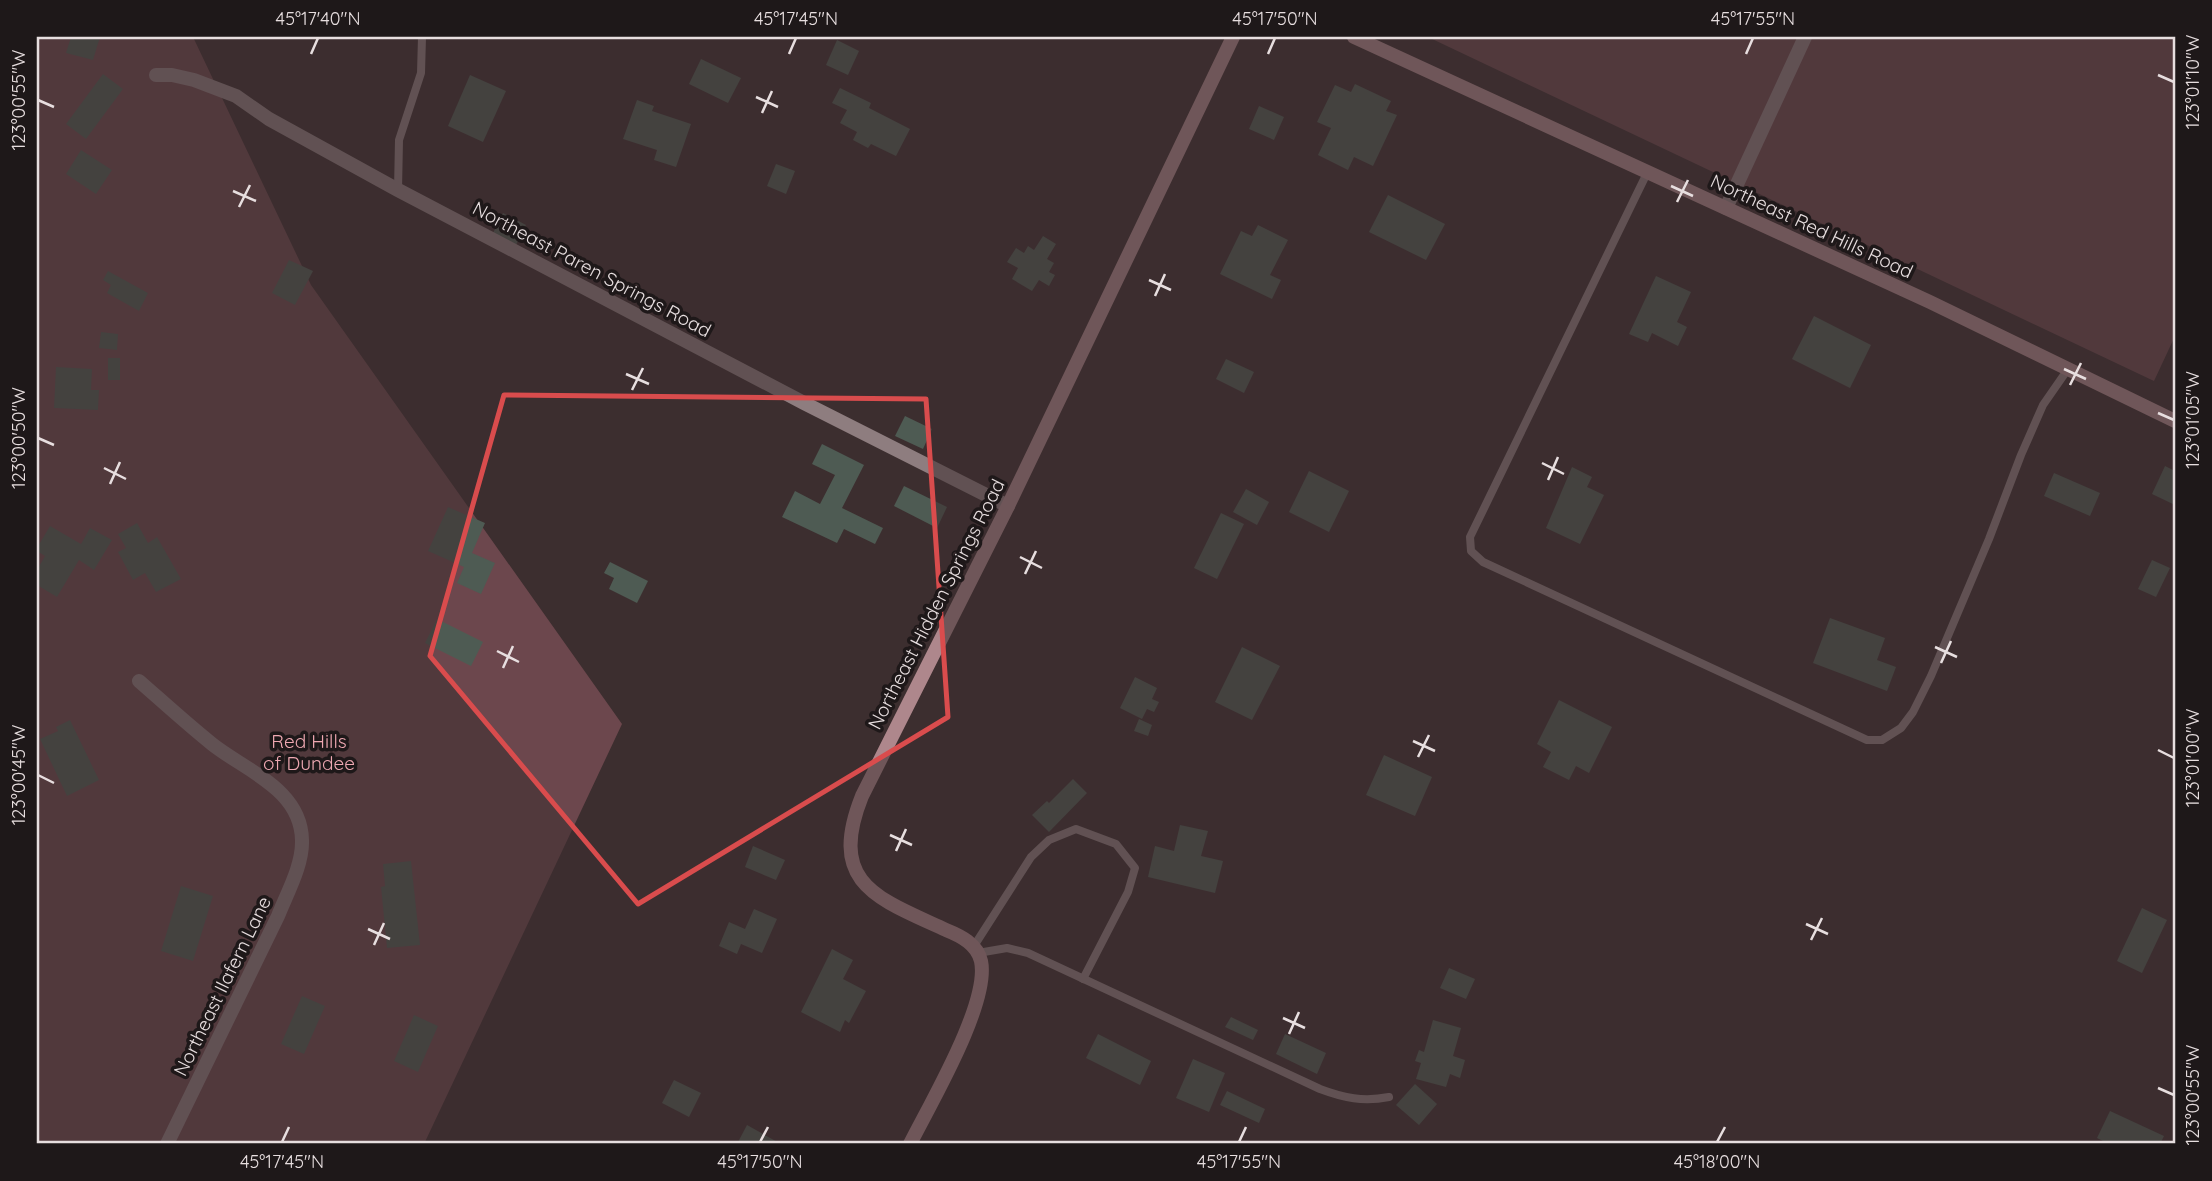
<svg xmlns="http://www.w3.org/2000/svg" width="2212" height="1181" font-family="Quicksand,sans-serif">
<style>
.green{fill:#6c474d}
.building{fill:#4e5b53}
.lines{fill:none;stroke-linecap:round;stroke-linejoin:round}
.lane{stroke:#8e7d7f;stroke-width:8}
.street{stroke:#8e7d7f;stroke-width:14}
.secondary{stroke:#ae878c;stroke-width:14}
.marked{fill:none;stroke:#d94c4d;stroke-width:5;stroke-linejoin:round}
.ticks{fill:none;stroke:#e7dedf;stroke-width:2.5}
.labels{text-anchor:middle;dominant-baseline:central;stroke-width:7;stroke-linejoin:round;paint-order:stroke}
.street-label{font-size:19px;fill:#e7dedf;stroke:#1e1819}
.park-label{font-size:19px;fill:#efa8b2;stroke:#1e1819}
.neatline{fill:none;stroke:#e7dedf;stroke-width:2.5}
.ticks-label{font-size:18px;text-anchor:middle;fill:#e7dedf}
</style>
<rect width="100%" height="100%" fill="#3c2e2f"/>
<g class="green">
<path d="M37,37H193L311,285L622,724L424,1144H37Z"/>
<path d="M1428,37H2175V336L2154,381Z"/>
</g>
<g class="building">
<path d="M71,37H100L93,60L66,53Z"/>
<path d="M837,40L859,51L848,75L826,65Z"/>
<path d="M701,59L741,78L728,103L689,84Z"/>
<path d="M103,74L123,89L86,139L66,124Z"/>
<path d="M470,75L506,91L483,142L448,126Z"/>
<path d="M1355,84L1391,101L1386,111L1397,115L1373,166L1354,157L1348,170L1318,155L1331,128L1317,122L1335,85L1351,92Z"/>
<path d="M840,88L871,103L869,108L910,129L896,156L871,144L868,148L853,140L857,132L840,123L847,110L832,103Z"/>
<path d="M637,100L654,106L652,111L691,124L676,167L654,160L657,150L623,139Z"/>
<path d="M1259,106L1284,117L1274,140L1249,129Z"/>
<path d="M81,150L112,170L96,194L66,174Z"/>
<path d="M776,164L795,171L786,194L767,186Z"/>
<path d="M1388,195L1445,224L1426,260L1369,232Z"/>
<path d="M503,213L526,225L515,247L492,235Z"/>
<path d="M1258,225L1288,240L1270,275L1281,280L1272,299L1220,274L1241,231L1252,236Z"/>
<path d="M1043,236L1056,244L1047,259L1054,263L1049,272L1055,275L1049,286L1039,280L1032,291L1012,279L1018,268L1007,262L1016,248L1024,253L1028,246L1034,250Z"/>
<path d="M289,260L313,271L295,305L272,293Z"/>
<path d="M108,271L148,293L139,311L107,293L111,285L103,280Z"/>
<path d="M1656,276L1691,292L1677,322L1687,327L1678,346L1652,333L1648,342L1629,334Z"/>
<path d="M1814,316L1871,345L1850,388L1792,359Z"/>
<path d="M101,332L118,334L117,350L99,348Z"/>
<rect x="108" y="358" width="12" height="22"/>
<path d="M1226,359L1254,372L1244,393L1216,379Z"/>
<path d="M56,367L92,369L91,390H99L98,410L54,408Z"/>
<path d="M905,416L932,429L923,449L895,436Z"/>
<path d="M822,444L864,465L842,508L883,528L875,544L844,529L837,543L782,517L795,491L820,504L835,475L812,464Z"/>
<path d="M2165,466L2175,471V505L2152,494Z"/>
<path d="M1572,467L1592,477L1587,487L1604,495L1580,544L1546,528Z"/>
<path d="M1309,471L1349,491L1329,532L1289,512Z"/>
<path d="M2054,473L2100,493L2090,516L2044,496Z"/>
<path d="M904,486L947,507L937,528L894,506Z"/>
<path d="M1246,489L1269,502L1257,525L1233,512Z"/>
<path d="M448,507L485,523L472,553L495,563L481,594L457,583L464,567L428,551Z"/>
<path d="M1221,513L1244,524L1217,579L1194,568Z"/>
<path d="M137,523L148,543L157,537L181,579L156,592L145,573L133,580L118,552L126,548L118,534Z"/>
<path d="M50,526L81,544L90,528L112,540L94,570L79,560L57,597L37,585V570L45,556L37,551V548Z"/>
<path d="M2152,560L2170,568L2156,597L2138,589Z"/>
<path d="M610,562L648,581L637,603L609,589L614,578L604,573Z"/>
<path d="M1830,618L1885,638L1877,660L1896,667L1887,691L1813,663Z"/>
<path d="M437,619L483,642L471,666L425,643Z"/>
<path d="M1242,647L1280,666L1252,720L1215,702Z"/>
<path d="M1135,677L1157,688L1152,699L1159,702L1154,712L1147,709L1142,719L1120,708Z"/>
<path d="M1559,700L1612,727L1589,773L1576,766L1569,780L1543,767L1551,752L1537,744Z"/>
<path d="M1139,719L1152,725L1148,736L1134,731Z"/>
<path d="M70,720L99,780L67,796L40,739L58,731L56,727Z"/>
<path d="M1384,755L1432,777L1415,816L1366,795Z"/>
<path d="M1073,779L1087,793L1049,832L1032,815L1047,801L1049,803Z"/>
<path d="M1180,825L1208,831L1201,856L1223,861L1215,893L1148,877L1155,846L1174,851Z"/>
<path d="M753,846L785,860L776,880L745,867Z"/>
<path d="M411,861L420,945L387,948L381,887L385,886L383,864Z"/>
<path d="M181,886L213,896L193,961L161,951Z"/>
<path d="M2142,908L2167,920L2142,973L2117,961Z"/>
<path d="M754,909L777,919L762,953L741,944L737,954L719,946L729,922L745,929Z"/>
<path d="M832,949L853,960L843,979L866,991L849,1023L845,1020L840,1032L801,1012Z"/>
<path d="M1449,968L1475,979L1466,999L1440,988Z"/>
<path d="M302,996L325,1006L304,1054L281,1044Z"/>
<path d="M414,1015L438,1026L418,1072L394,1061Z"/>
<path d="M1231,1017L1258,1030L1253,1040L1225,1027Z"/>
<path d="M1433,1020L1461,1028L1453,1056L1465,1060L1460,1078L1450,1074L1446,1087L1416,1079L1421,1063L1415,1061L1419,1050L1424,1052Z"/>
<path d="M1098,1034L1151,1061L1140,1085L1086,1058Z"/>
<path d="M1285,1034L1326,1053L1317,1074L1276,1054Z"/>
<path d="M1193,1059L1225,1073L1209,1112L1176,1098Z"/>
<path d="M674,1080L701,1093L689,1117L662,1103Z"/>
<path d="M1415,1084L1437,1104L1419,1125L1396,1105Z"/>
<path d="M1227,1091L1265,1109L1259,1123L1220,1105Z"/>
<path d="M2110,1111L2164,1136L2160,1144H2109L2097,1138Z"/>
<path d="M747,1125L781,1144H737Z"/>
</g>
<g class="lines">
<g class="lane">
<path d="M1648,171L1470,537L1471,551L1483,562L1867,740H1882L1901,728L1913,712L1931,676L1989,539L2021,455L2043,405L2068,369"/>
<path d="M398,190L399,140L421,73L422,37"/>
<path d="M974,946L1031,857L1049,840L1076,829L1116,844L1135,868L1128,892L1083,979"/>
<path d="M978,953L1007,948L1028,953L1320,1089C1344,1098 1363,1102 1389,1097"/>
</g>
<g class="street">
<path d="M156,75H172L194,80L236,96L269,119L398,190L804,403L1008,506"/>
<path d="M1726,208L1805,37"/>
<path d="M139,681C163,702 187,724 212,744C246,771 301,789 302,840C303,865 287,893 278,916L167,1144"/>
</g>
<g class="secondary">
<path d="M1354,37L1930,302L2175,421"/>
<path d="M910,1144C930,1104 990,1003 981,961C977,944 961,936 946,930C877,898 827,884 862,796L1008,506L1233,37"/>
</g>
</g>
<path d="M0 0H2212V1181H0ZM504,395L926,399L948,717L638,904L430,656Z" fill="#3c2e2f" fill-opacity=".55" fill-rule="evenodd"/>
<path class="marked" d="M504,395L926,399L948,717L638,904L430,656Z"/>
<path class="ticks" d="M311,54L318,38M789,54L796,38M1268,54L1275,38M1746,54L1753,38M2158,75L2174,82M756,97L778,107M38,100L54,107M762,113L772,91M1671,186L1693,196M233,191L256,201M1677,202L1688,180M239,207L250,185M1149,280L1171,290M1155,296L1165,274M2064,369L2086,379M626,374L649,384M2070,385L2081,363M632,390L643,368M2158,413L2174,420M38,438L54,445M1542,463L1564,474M104,468L126,479M1548,480L1558,457M110,484L120,462M1020,557L1042,568M1025,574L1036,551M1935,647L1957,657M497,651L519,662M1941,663L1951,641M503,668L513,646M1413,741L1435,751M2158,750L2174,758M1418,757L1429,735M38,775L54,783M890,835L912,845M896,851L906,829M1806,924L1828,934M368,929L390,939M1811,940L1822,918M374,945L384,923M1283,1018L1305,1028M1289,1034L1299,1012M2158,1088L2174,1095M282,1142L289,1127M760,1142L768,1127M1239,1142L1246,1127M1717,1142L1725,1127"/>
<g class="labels">
<g class="street-label">
<text transform="translate(1812 226) rotate(25)">Northeast Red Hills Road</text>
<text transform="translate(592 269) rotate(28)">Northeast Paren Springs Road</text>
<text transform="translate(936 604) rotate(-63)">Northeast Hidden Springs Road</text>
<text transform="translate(222 986) rotate(-64)">Northeast Ilafern Lane</text>
</g>
<g class="park-label">
<text x="309" y="741">Red Hills<tspan x="309" dy="22">of Dundee</tspan></text>
</g>
</g>
<rect width="2212" height="1181" fill="none" stroke="#1e1819" stroke-width="77"/>
<rect x="38" y="38" width="2136" height="1104" class="neatline"/>
<g class="ticks-label">
<text x="318" y="25">45°17'40"N</text>
<text x="796" y="25">45°17'45"N</text>
<text x="1275" y="25">45°17'50"N</text>
<text x="1753" y="25">45°17'55"N</text>
<text transform="translate(2193 82) rotate(-90)" y="6">123°01'10"W</text>
<text transform="translate(19 100) rotate(-90)" y="6">123°00'55"W</text>
<text transform="translate(2193 420) rotate(-90)" y="6">123°01'05"W</text>
<text transform="translate(19 438) rotate(-90)" y="6">123°00'50"W</text>
<text transform="translate(2193 758) rotate(-90)" y="6">123°01'00"W</text>
<text transform="translate(19 775) rotate(-90)" y="6">123°00'45"W</text>
<text transform="translate(2193 1095) rotate(-90)" y="6">123°00'55"W</text>
<text x="282" y="1168">45°17'45"N</text>
<text x="760" y="1168">45°17'50"N</text>
<text x="1239" y="1168">45°17'55"N</text>
<text x="1717" y="1168">45°18'00"N</text>
</g>
</svg>
